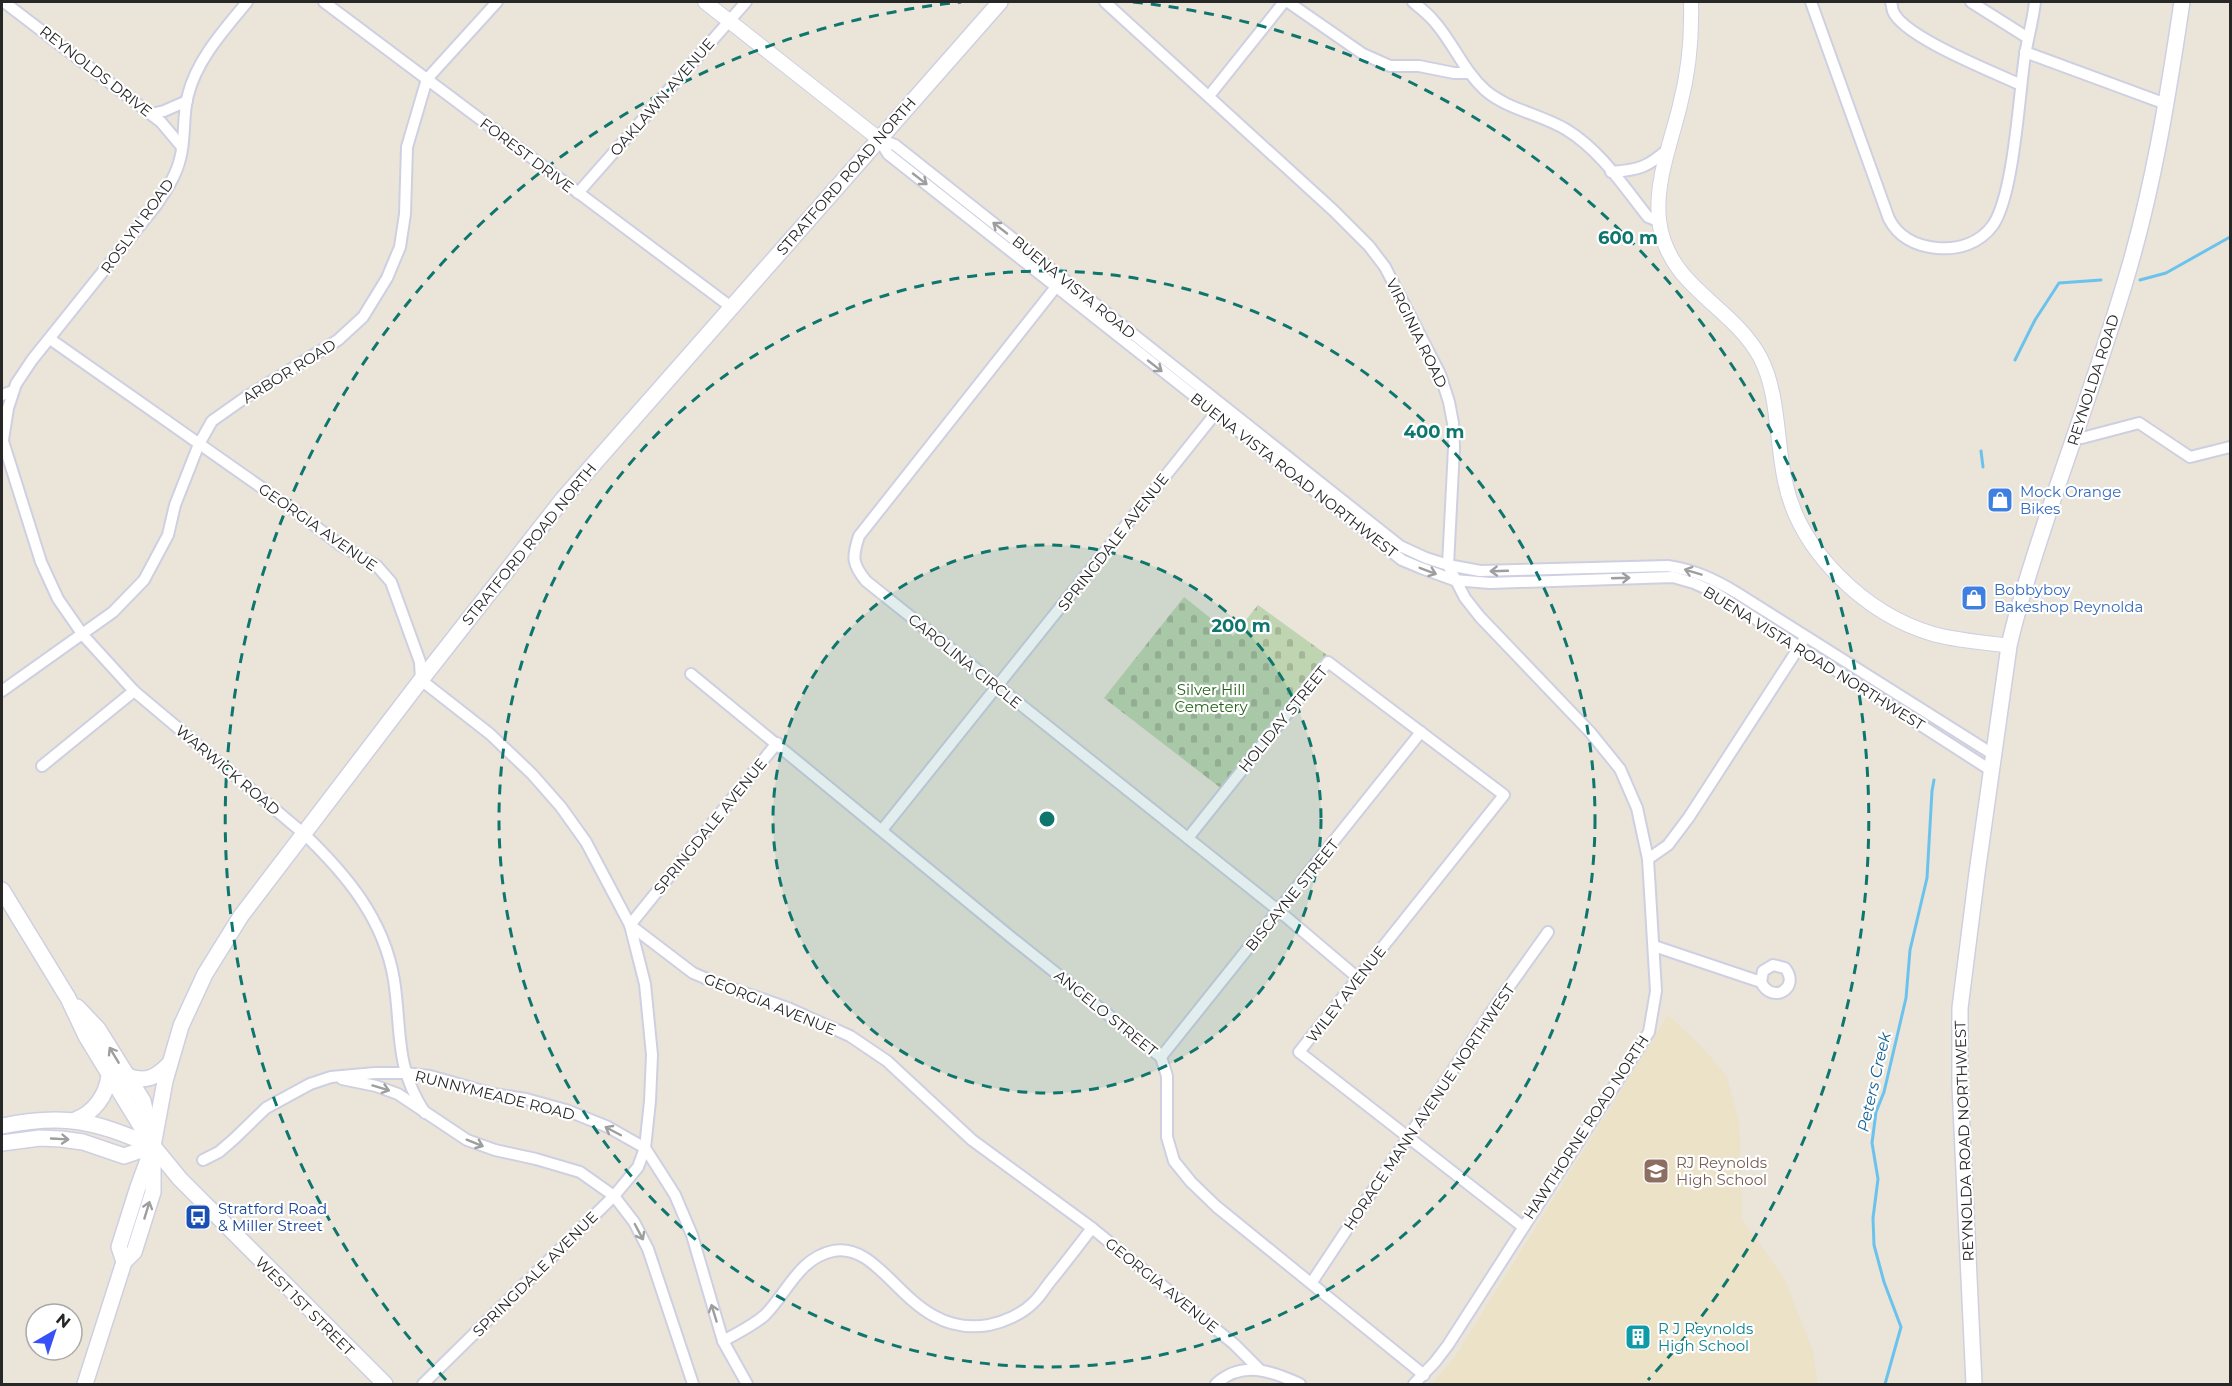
<svg xmlns="http://www.w3.org/2000/svg" width="2232" height="1386" font-family="Montserrat,sans-serif">
<style>
.education{fill:#ece2c7}
.cemetery{fill:url(#cemetery-stones)}
.lines{fill:none;stroke-linecap:round;stroke-linejoin:round}
.stream{stroke:#6bc3ed;stroke-width:3}
.minor-casing{stroke:#ced0e1;stroke-width:14}
.tertiary-casing{stroke:#ced0e1;stroke-width:16}
.secondary-casing{stroke:#ced0e1;stroke-width:18}
.minor{stroke:#fff;stroke-width:10}
.tertiary{stroke:#fff;stroke-width:14}
.secondary{stroke:#fff;stroke-width:15}
.oneway{stroke:#9e9e9e}
.ring{fill:none;stroke:#0f766e;stroke-width:3;stroke-dasharray:10 8}
.labels{text-anchor:middle;dominant-baseline:central;stroke-width:4.5;stroke-linejoin:round;paint-order:stroke}
.street-label{font-size:15px;fill:#272727;stroke:#fff}
.shop-label{font-size:15px;fill:#366cbe;stroke:#fff;text-anchor:start}
.park-label{font-size:15px;fill:#246219;stroke:#fff}
.education-label{font-size:15px;fill:#785e54;stroke:#fff;text-anchor:start}
.transit-label{font-size:15px;fill:#164399;stroke:#fff;text-anchor:start}
.culture-label{font-size:15px;fill:#0d838f;stroke:#fff;text-anchor:start}
.water-label{font-size:16px;font-style:italic;fill:#0e5f95;stroke:#fff}
.centre{fill:#0f766e;stroke:#fff;stroke-width:3}
.ring-label{font-size:18px;text-anchor:middle;font-weight:bold;fill:#0f766e;stroke:#fff;stroke-width:4.5;stroke-linejoin:round;paint-order:stroke}
</style>
<defs>
<pattern id="cemetery-stones" width="16" height="16" patternUnits="userSpaceOnUse" patternTransform="scale(1.5)"><rect width="16" height="16" fill="#bfd4b0"/><path d="M2 7V4a2 2 0 0 1 4 0v3zM10 15v-3a2 2 0 0 1 4 0v3z" fill="#a4b697"/></pattern>
</defs>
<rect width="100%" height="100%" fill="#eae4d9"/>
<path class="education" d="M1668,1015L1702,1047L1727,1077L1739,1122L1742,1220L1785,1279L1812,1349L1818,1384H1432L1455,1357Z"/>
<path class="cemetery" d="M1184,597L1233,636L1258,605L1327,655L1222,789L1104,698Z"/>
<g class="lines">
<g class="stream">
<path d="M2140,280L2166,273L2230,237"/>
<path d="M2015,360L2035,320L2059,283L2101,280"/>
<path d="M1981,451L1983,467"/>
<path d="M1885,1384L1901,1327L1884,1282L1874,1245L1873,1218L1878,1179L1872,1143L1876,1112L1884,1092L1906,998L1910,950L1927,878L1932,791L1934,780"/>
</g>
<g class="minor-casing">
<g id="minor">
<path d="M4,2L161,122L182,147"/>
<path d="M324,2L731,307"/>
<path d="M1105,2L1334,211L1369,246L1385,267L1440,374L1449,402L1453,423L1454,448L1448,565L1465,598L1480,617L1590,732L1620,769L1637,808L1648,859"/>
<path d="M1288,2L1363,54L1390,66H1419L1454,73H1469"/>
<path d="M1413,2C1419,7 1427,13 1433,20C1453,42 1463,70 1485,90C1508,110 1541,114 1567,130C1601,151 1624,187 1648,217L1660,222"/>
<path d="M1811,2L1889,219C1899,238 1916,246 1937,248C1959,250 1980,243 1993,225C2014,194 2019,95 2025,55C2028,37 2033,20 2035,2"/>
<path d="M1891,2C1892,5 1892,8 1893,11C1903,37 1994,72 2021,85"/>
<path d="M1971,2L2028,38"/>
<path d="M2025,52L2166,104"/>
<path d="M1209,96L1284,2"/>
<path d="M151,114L164,111L187,101"/>
<path d="M879,139L888,154L1402,560L1421,568L1454,580L1490,583L1673,577L1694,583L1714,592L1992,771"/>
<path d="M879,139L895,145L1400,546L1426,558L1448,565L1480,571L1668,566C1694,570 1714,579 1737,593L1994,755"/>
<path d="M1611,172C1639,170 1648,167 1668,149"/>
<path d="M578,193L746,2"/>
<path d="M1059,283L859,536C852,557 852,564 866,581L1279,911L1358,978"/>
<path d="M50,339L302,516L340,545L377,566L391,582L420,662L421,680L490,734L532,774L561,807L586,842L630,925L693,973L719,984L788,1008L850,1036L887,1061L972,1140L1092,1228L1234,1344L1260,1370"/>
<path d="M2,395L13,391"/>
<path d="M2074,435L2082,438L2139,423L2190,457L2230,447"/>
<path d="M2,438L41,562L58,599L83,635L134,691L303,833C346,874 384,919 394,980C402,1031 394,1065 425,1113"/>
<path d="M3,440L8,408L16,384L32,360L157,204C166,190 176,176 180,159C186,139 182,116 188,95C197,59 225,29 247,2"/>
<path d="M691,674L1012,938L1161,1057L1167,1076V1137L1174,1161L1191,1182L1217,1207L1424,1375"/>
<path d="M2,691L113,612L144,580L168,535L175,505L199,444L212,421L246,397L338,340L363,317L387,278L400,247L405,214L407,147L427,79L497,2"/>
<path d="M42,766L134,691"/>
<path d="M882,830L1219,409"/>
<path d="M1188,838L1328,662L1504,795L1299,1052L1522,1226"/>
<path d="M1654,946L1761,982C1772,1005 1801,988 1785,968L1773,965L1763,971L1761,982"/>
<path d="M1161,1057L1421,732"/>
<path d="M342,1079L376,1086L398,1094L467,1140L495,1150L536,1159L580,1172L614,1196L634,1222L648,1249L693,1384"/>
<path d="M203,1160L219,1152L234,1139L266,1108L310,1084L331,1077L375,1073H405L430,1076L494,1094L526,1099L566,1110L608,1127L645,1148L663,1176L675,1195L692,1235L723,1341L747,1384"/>
<path d="M1312,1282L1496,1005L1548,932"/>
<path d="M723,1341C737,1333 753,1326 765,1315C787,1293 799,1258 833,1251C887,1241 907,1339 989,1325C1004,1322 1022,1314 1033,1303C1041,1296 1046,1286 1053,1278C1066,1262 1079,1245 1092,1228"/>
<path d="M423,1384L614,1196L638,1167L645,1148L650,1101L652,1055L645,984L630,925L777,743"/>
<path d="M1216,1384C1242,1360 1272,1371 1300,1384"/>
<path d="M1414,1384L1435,1362L1448,1345L1649,1032L1656,991L1648,859L1668,845L1689,817L1803,641"/>
</g>
</g>
<g class="tertiary-casing">
<g id="tertiary">
<path d="M705,2L879,139"/>
<path d="M1691,2C1692,37 1689,71 1680,105C1671,143 1655,181 1659,220C1667,287 1731,304 1760,357C1779,393 1776,440 1785,481C1799,551 1865,614 1933,634C1958,641 1984,642 2009,646"/>
</g>
</g>
<g class="secondary-casing">
<g id="secondary">
<path d="M2,890L68,998L86,1036L153,1146L180,1179L385,1384"/>
<path d="M77,1007L98,1029L143,1101L150,1131"/>
<path d="M127,1076C146,1083 157,1077 169,1064"/>
<path d="M75,1120C94,1113 107,1095 109,1075"/>
<path d="M2,1126C66,1113 94,1121 153,1146"/>
<path d="M2,1143L40,1138L61,1139L83,1142L124,1156L153,1146"/>
<path d="M124,1262L119,1247L138,1187L149,1157"/>
<path d="M85,1384L124,1262L134,1252L153,1192V1146L165,1081L181,1026L205,974L241,916L421,680L563,499L1000,2"/>
<path d="M1974,1384L1960,1086V1008L1977,873L2009,646C2019,600 2035,555 2049,511C2075,434 2102,359 2125,282C2153,190 2168,96 2182,2"/>
</g>
</g>
<use href="#minor" class="minor"/>
<use href="#tertiary" class="tertiary"/>
<use href="#secondary" class="secondary"/>
</g>
<defs><path id="oneway-shaft" d="M-6 0H5M1.5-3L5.5 0L1.5 3" fill="none" stroke-width="1.6" stroke-linecap="round" stroke-linejoin="round" transform="scale(1.5)"/></defs>
<g class="oneway">
<use href="#oneway-shaft" transform="translate(920 179) rotate(38)"/>
<use href="#oneway-shaft" transform="translate(1000 228) rotate(-142)"/>
<use href="#oneway-shaft" transform="translate(1155 366) rotate(38)"/>
<use href="#oneway-shaft" transform="translate(1428 571) rotate(21)"/>
<use href="#oneway-shaft" transform="translate(1499 571) rotate(178)"/>
<use href="#oneway-shaft" transform="translate(1693 572) rotate(-163)"/>
<use href="#oneway-shaft" transform="translate(1621 578) rotate(-2)"/>
<use href="#oneway-shaft" transform="translate(114 1055) rotate(-121)"/>
<use href="#oneway-shaft" transform="translate(381 1088) rotate(17)"/>
<use href="#oneway-shaft" transform="translate(613 1131) rotate(-152)"/>
<use href="#oneway-shaft" transform="translate(60 1139) rotate(3)"/>
<use href="#oneway-shaft" transform="translate(475 1143) rotate(22)"/>
<use href="#oneway-shaft" transform="translate(147 1210) rotate(-73)"/>
<use href="#oneway-shaft" transform="translate(639 1232) rotate(62)"/>
<use href="#oneway-shaft" transform="translate(714 1313) rotate(-107)"/>
</g>
<circle cx="1047" cy="819" r="274" fill="#0f766e" fill-opacity=".12"/>
<g class="ring">
<circle cx="1047" cy="819" r="274"/>
<circle cx="1047" cy="819" r="548"/>
<path d="M446 1380A822 822 0 0 1 961 2M1133 2A822 822 0 0 1 1648 1380"/>
</g>
<defs>
<g id="shop-square" transform="scale(1.35)"><rect x="-9" y="-9" width="18" height="18" rx="4" fill="#3f7fe0" stroke="#fff"/><path d="M-5-2.5h2.3a2.7 3.5 0 0 1 5.4 0H5L5.5 6h-11ZM-1.5-2.5h3a1.5 2.3 0 0 0-3 0Z" fill="#fff"/></g>
<g id="school-square" transform="scale(1.35)"><rect x="-9" y="-9" width="18" height="18" rx="4" fill="#8d6e63" stroke="#fff"/><path d="M0-5L7-2L0 1L-7-2ZM-4 1L0 2.5L4 1V4Q0 6-4 4Z" fill="#fff"/></g>
<g id="bus-square" transform="scale(1.35)"><rect x="-9" y="-9" width="18" height="18" rx="4" fill="#1a4fb4" stroke="#fff"/><path d="M-5-6H5V4H4V6H2V4H-2V6H-4V4H-5ZM-3.5-4V0h7V-4ZM-3.5 1.2v1.5H-2V1.2ZM2 1.2v1.5H3.5V1.2Z" fill="#fff"/></g>
<g id="building-square" transform="scale(1.35)"><rect x="-9" y="-9" width="18" height="18" rx="4" fill="#0f9aa8" stroke="#fff"/><path d="M-4-6H4V6H1V3H-1V6H-4ZM-2.5-4.3h1.7v1.8h-1.7ZM.8-4.3h1.7v1.8H.8ZM-2.5-1h1.7V.8h-1.7ZM.8-1h1.7V.8H.8Z" fill="#fff"/></g>
</defs>
<g fill-rule="evenodd">
<use href="#shop-square" x="2000" y="500"/>
<use href="#shop-square" x="1974" y="598"/>
<use href="#school-square" x="1656" y="1171"/>
<use href="#bus-square" x="198" y="1217"/>
<use href="#building-square" x="1638" y="1337"/>
</g>
<g class="labels">
<g class="street-label">
<text transform="translate(96 71) rotate(38)">REYNOLDS DRIVE</text>
<text transform="translate(662 97) rotate(-49)">OAKLAWN AVENUE</text>
<text transform="translate(527 155) rotate(37)">FOREST DRIVE</text>
<text transform="translate(846 176) rotate(-49)">STRATFORD ROAD NORTH</text>
<text transform="translate(137 226) rotate(-54)">ROSLYN ROAD</text>
<text transform="translate(1074 287) rotate(39)">BUENA VISTA ROAD</text>
<text transform="translate(1417 333) rotate(64)">VIRGINIA ROAD</text>
<text transform="translate(289 371) rotate(-32)">ARBOR ROAD</text>
<text transform="translate(2093 380) rotate(-72)">REYNOLDA ROAD</text>
<text transform="translate(1294 475) rotate(38)">BUENA VISTA ROAD NORTHWEST</text>
<text transform="translate(318 527) rotate(35)">GEORGIA AVENUE</text>
<text transform="translate(1113 542) rotate(-52)">SPRINGDALE AVENUE</text>
<text transform="translate(529 544) rotate(-51)">STRATFORD ROAD NORTH</text>
<text transform="translate(1814 658) rotate(32)">BUENA VISTA ROAD NORTHWEST</text>
<text transform="translate(965 661) rotate(39)">CAROLINA CIRCLE</text>
<text transform="translate(1283 719) rotate(-51)">HOLIDAY STREET</text>
<text transform="translate(228 770) rotate(40)">WARWICK ROAD</text>
<text transform="translate(710 826) rotate(-51)">SPRINGDALE AVENUE</text>
<text transform="translate(1292 895) rotate(-51)">BISCAYNE STREET</text>
<text transform="translate(1346 994) rotate(-52)">WILEY AVENUE</text>
<text transform="translate(770 1004) rotate(22)">GEORGIA AVENUE</text>
<text transform="translate(1106 1013) rotate(39)">ANGELO STREET</text>
<text transform="translate(495 1095) rotate(14)">RUNNYMEADE ROAD</text>
<text transform="translate(1429 1107) rotate(-56)">HORACE MANN AVENUE NORTHWEST</text>
<text transform="translate(1586 1127) rotate(-57)">HAWTHORNE ROAD NORTH</text>
<text transform="translate(1964 1141) rotate(-92)">REYNOLDA ROAD NORTHWEST</text>
<text transform="translate(535 1274) rotate(-45)">SPRINGDALE AVENUE</text>
<text transform="translate(1162 1285) rotate(39)">GEORGIA AVENUE</text>
<text transform="translate(305 1306) rotate(45)">WEST 1ST STREET</text>
</g>
<g class="shop-label">
<text x="2020" y="491">Mock Orange<tspan x="2020" dy="17">Bikes</tspan></text>
<text x="1994" y="589">Bobbyboy<tspan x="1994" dy="17">Bakeshop Reynolda</tspan></text>
</g>
<g class="park-label">
<text x="1211" y="689">Silver Hill<tspan x="1211" dy="17">Cemetery</tspan></text>
</g>
<g class="education-label">
<text x="1676" y="1162">RJ Reynolds<tspan x="1676" dy="17">High School</tspan></text>
</g>
<g class="transit-label">
<text x="218" y="1208">Stratford Road<tspan x="218" dy="17">&amp; Miller Street</tspan></text>
</g>
<g class="culture-label">
<text x="1658" y="1328">R J Reynolds<tspan x="1658" dy="17">High School</tspan></text>
</g>
<g class="water-label">
<text transform="translate(1874 1082) rotate(-77)">Peters Creek</text>
</g>
</g>
<circle cx="1047" cy="819" r="9" class="centre"/>
<g class="ring-label">
<text x="1628" y="244">600 m</text>
<text x="1434" y="438">400 m</text>
<text x="1241" y="632">200 m</text>
</g>
<rect width="2232" height="1386" fill="none" stroke="#272727" stroke-width="6"/>
<g transform="translate(54 1332) rotate(39)"><circle r="28" fill="#ffffff" stroke="#a9a9a9" stroke-width="1.5"/>
<path d="M0-4.5L10 22L0 15L-10 22Z" fill="#3750f8"/>
<text y="-9" font-size="16" font-weight="bold" text-anchor="middle" fill="#272727">N</text>
</g>
</svg>
